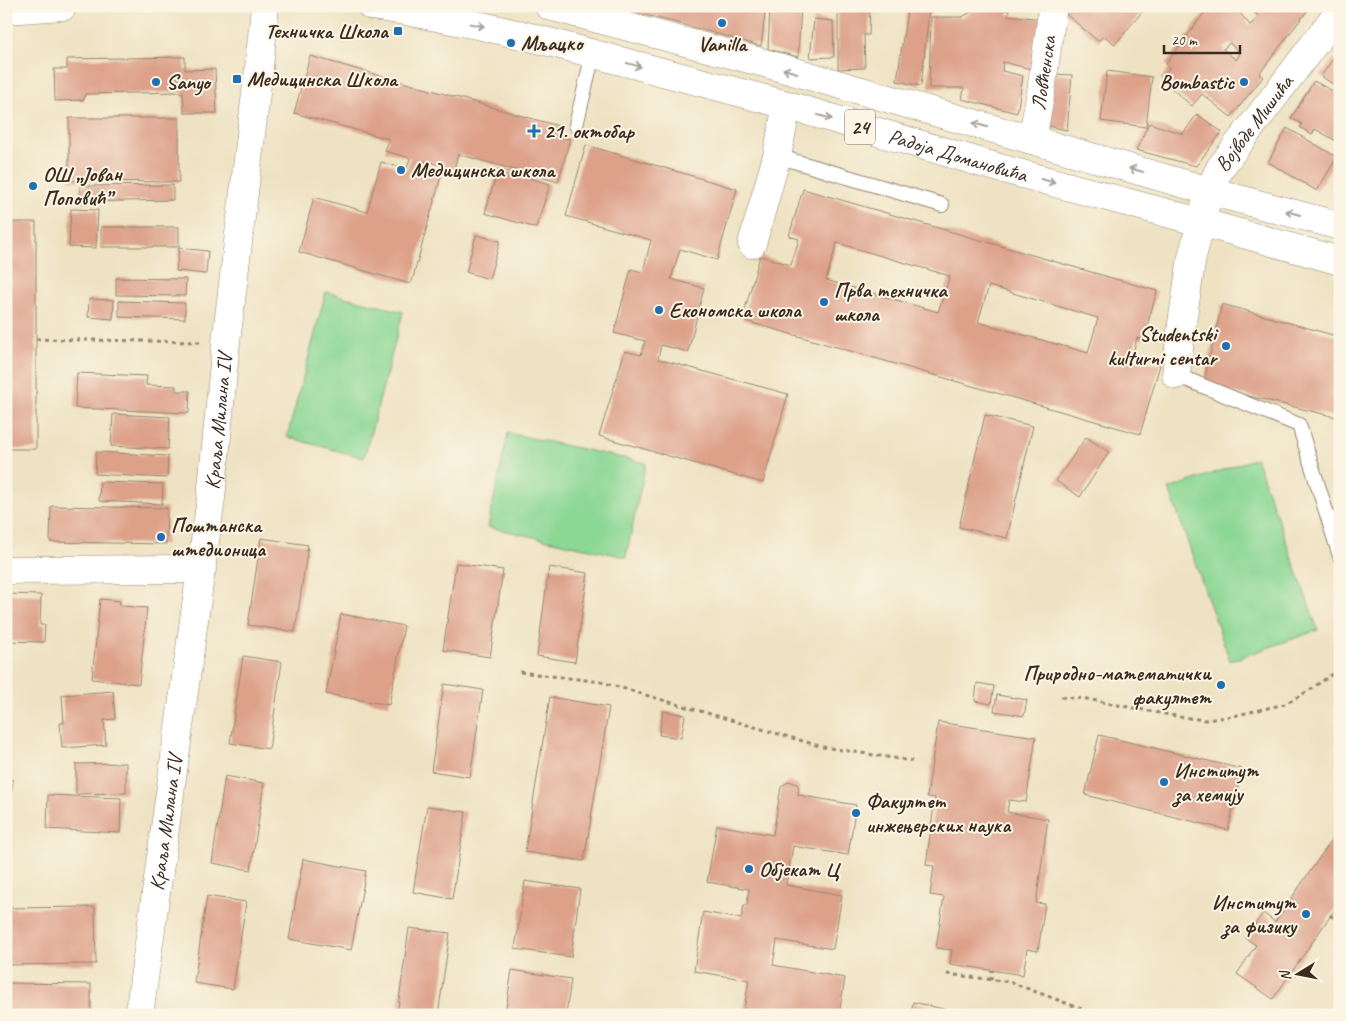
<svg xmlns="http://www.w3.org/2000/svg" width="1346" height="1021" font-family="Caveat,sans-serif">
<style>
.green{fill:#8bd794;stroke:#638059}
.building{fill:#dda18a;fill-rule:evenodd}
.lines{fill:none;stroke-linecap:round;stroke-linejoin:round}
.lane-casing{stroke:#948670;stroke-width:16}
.street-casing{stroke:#948670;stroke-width:29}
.secondary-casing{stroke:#948670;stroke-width:29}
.primary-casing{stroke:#948670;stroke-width:29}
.path{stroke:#948670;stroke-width:3;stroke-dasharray:4 4;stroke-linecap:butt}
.lane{stroke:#fff;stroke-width:14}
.street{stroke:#fff;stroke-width:28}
.secondary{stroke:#fff;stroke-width:28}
.primary{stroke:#fff;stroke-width:28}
.oneway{stroke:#a79f9a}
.poi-dot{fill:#1f6fb2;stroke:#fcf5e5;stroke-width:2}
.labels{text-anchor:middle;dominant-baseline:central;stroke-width:4;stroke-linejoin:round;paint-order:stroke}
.shield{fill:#fcf5e5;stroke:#75675a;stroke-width:1}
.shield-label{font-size:20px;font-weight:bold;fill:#3b2a1e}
.poi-label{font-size:21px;font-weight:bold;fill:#3b2a1e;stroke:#fcf5e5;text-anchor:start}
.street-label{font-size:21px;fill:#3b2a1e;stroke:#fcf5e5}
</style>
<rect width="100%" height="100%" fill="#fcf5e5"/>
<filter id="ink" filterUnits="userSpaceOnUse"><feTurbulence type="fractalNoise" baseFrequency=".02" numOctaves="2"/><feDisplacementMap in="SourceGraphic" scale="10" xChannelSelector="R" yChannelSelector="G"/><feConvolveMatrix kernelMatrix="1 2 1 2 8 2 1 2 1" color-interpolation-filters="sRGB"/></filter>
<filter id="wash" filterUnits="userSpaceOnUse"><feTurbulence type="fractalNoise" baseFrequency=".0096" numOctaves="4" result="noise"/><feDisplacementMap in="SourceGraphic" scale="20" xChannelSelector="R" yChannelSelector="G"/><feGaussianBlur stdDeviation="1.12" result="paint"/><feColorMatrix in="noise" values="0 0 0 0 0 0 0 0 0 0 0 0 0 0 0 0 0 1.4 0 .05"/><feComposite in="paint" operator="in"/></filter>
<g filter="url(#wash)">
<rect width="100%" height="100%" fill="#eee2c2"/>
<g class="green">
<path d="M326,292L403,312L364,458L287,437Z"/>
<path d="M508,433L646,463L626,557L488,527Z"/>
<path d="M1256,458L1318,630L1230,661L1169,489Z"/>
</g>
<g id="blocks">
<g class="building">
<path d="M613,6H766L761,46L681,24L613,7Z"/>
<path d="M770,6H801L798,57L768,49Z"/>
<path d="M838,6H870L869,35H864L865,68L838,69Z"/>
<path d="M1064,6H1147L1115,44L1104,36L1098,41L1061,10Z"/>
<path d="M1211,6H1234L1250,25L1259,17L1249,6H1303L1307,11L1259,74L1263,77L1231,117L1202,94L1192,106L1161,79L1169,68L1166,64L1204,13ZM1230,43L1240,54L1236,60L1223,49Z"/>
<path d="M907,10L929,11L921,86L897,81Z"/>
<path d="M975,10H1009L1008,15L1042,19L1035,70L1003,62L1002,71L1023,76L1017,113L962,99L964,88H929L931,17H962Z"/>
<path d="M814,19L833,21L834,57L810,58Z"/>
<path d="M310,56L562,127L560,137L570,139L558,182L458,154L454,169L425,161L422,171L441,176L412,281L410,284L299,252L314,197L367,212L381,162L407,169L410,158L385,151L389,139L294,113Z"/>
<path d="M185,57V70L215,69L217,113H184L183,92L85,94L84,100L55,101L54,69H67V59Z"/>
<path d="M1333,59L1340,64V82L1337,87L1321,76Z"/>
<path d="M1107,71L1152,77L1146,127L1101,121Z"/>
<path d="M1054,74L1072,75L1067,130L1047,126Z"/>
<path d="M1314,81L1340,95V143L1315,129L1312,135L1300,127L1302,124L1291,118Z"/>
<path d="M1197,114L1222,132L1196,166L1136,150L1149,123L1183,134Z"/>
<path d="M69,118H179V182L69,181Z"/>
<path d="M1287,128L1337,157L1317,191L1268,162Z"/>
<path d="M586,145L737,189L717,260L680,249L671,279L704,288L688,352L661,345L658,359L788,394L763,483L599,436L625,351L641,355L645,341L614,333L631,269L643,272L651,240L566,216Z"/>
<path d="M498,169L550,184L536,228L485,213Z"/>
<path d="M173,185V200L80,202V186Z"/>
<path d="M803,189L1157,291L1143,340L1137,338L1132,357L1160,365L1140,434L742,320L760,256L791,265L799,239L789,236ZM837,243L950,276L938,312L826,280ZM989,286L1098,318L1088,353L978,322Z"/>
<path d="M71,209L98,210L96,248L69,247Z"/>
<rect x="6" y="222" width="30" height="227"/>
<rect x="101" y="227" width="78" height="20"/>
<path d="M476,235L500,241L489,279L466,272Z"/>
<path d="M179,248L208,251L206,274L176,271Z"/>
<path d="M116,278L186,279L185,296L116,295Z"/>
<path d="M89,299L114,300L113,319L88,317Z"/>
<path d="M119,301L185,303V319L119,317Z"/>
<path d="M1222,304L1340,337V418L1203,385Z"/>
<path d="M77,373L147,376L146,385L176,386V391H190L189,413L75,408Z"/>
<path d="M113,414L170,417L168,449L111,446Z"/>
<path d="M985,415L1033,426L1007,538L959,527Z"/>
<path d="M1086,437L1109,452L1080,497L1056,481Z"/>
<path d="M96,452L168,456L167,478L95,474Z"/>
<path d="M100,482L163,484L162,504L99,501Z"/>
<path d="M51,506L167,508L166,544L50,542Z"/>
<path d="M1340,507V526H1339L1334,509Z"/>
<path d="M261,538L308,545L295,632L248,625Z"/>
<path d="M456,563L503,570L490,657L443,650Z"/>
<path d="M549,567L588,573L575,662L537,656Z"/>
<path d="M6,594L41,595L40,625H45L44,642L6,641Z"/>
<path d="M100,599L120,601V606L147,608L139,684L92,679Z"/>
<path d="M341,614L404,626L389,705L326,694Z"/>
<path d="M243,656L282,662L269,749L230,743Z"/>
<path d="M977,683L994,686L991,704L975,701Z"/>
<path d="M444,684L483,690L470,777L431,771Z"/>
<path d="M113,691L115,719L104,720L106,745L62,748L60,723H64L62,695Z"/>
<path d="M997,695L1027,700L1024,716L994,711Z"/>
<path d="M550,697L609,707L584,861L525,852Z"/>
<path d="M663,711L685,715L681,738L659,735Z"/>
<path d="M938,722L1036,737L1026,802L1009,800L1007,812L1048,819L1036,903L1045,904L1038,951L1027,949L1023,975L950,964L952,950L936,948L944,897L930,895L934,866L926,865L935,798L927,797Z"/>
<path d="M1099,735L1242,769L1228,830L1085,795Z"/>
<path d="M126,763V793L76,794V764Z"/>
<path d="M225,776L264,783L251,870L212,863Z"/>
<path d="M6,779L13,780L11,796H6Z"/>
<path d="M789,781L797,784L799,788L798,795L856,805L848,855L793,846L786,885L842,895L833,949L777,940L773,965L845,978L839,1015H743L749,980L694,971L703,912L741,919L744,905H747L749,889L707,882L717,825L773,835L781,787Z"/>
<path d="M48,795L121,798L120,833L47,829Z"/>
<path d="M427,806L466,812L452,899L413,892Z"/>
<path d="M1340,828V902L1273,999L1237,974L1256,945L1245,938L1263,913L1275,922Z"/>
<path d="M303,859L366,871L351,950L289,939Z"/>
<path d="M525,881L580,889L571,957L515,949Z"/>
<path d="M207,896L246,902L233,989L194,983Z"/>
<path d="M95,907L96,964L6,965V908Z"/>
<path d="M409,928L450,933L438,1015H397Z"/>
<path d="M512,970L571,979L566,1015H505Z"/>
<path d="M6,983L91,984V1015H6Z"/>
<path d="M913,1002L956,1012L960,1015H911Z"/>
</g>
</g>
</g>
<g filter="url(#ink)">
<use href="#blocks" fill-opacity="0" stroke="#948670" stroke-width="1"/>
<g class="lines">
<g class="lane-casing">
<g id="lane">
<path d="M576,125L593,54"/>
<path d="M777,156L942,205"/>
<path d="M1176,375L1299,425L1340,556"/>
</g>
</g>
<g class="street-casing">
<g id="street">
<path id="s1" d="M1032,140L1041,91L1053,6"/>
<path d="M752,244L777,156L787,105"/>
<path id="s2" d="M1176,375L1182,323L1192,257L1209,191L1220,168L1340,10"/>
<path d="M6,570L202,569"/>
</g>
</g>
<g class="secondary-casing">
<g id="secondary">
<path id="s3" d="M139,1015L211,498L226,342L259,68L265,6"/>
</g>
</g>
<g class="primary-casing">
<g id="primary">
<path id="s4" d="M371,6L411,12L482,26L530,37L787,105L996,167L1200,222L1340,261"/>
<path d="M549,6L768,64L1209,191L1340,226"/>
<path d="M6,10L63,6"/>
</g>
</g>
<g class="path">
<path d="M36,339L200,342"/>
<path d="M520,672L601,682L823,747L912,761"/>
<path d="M1061,697L1087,699L1180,717L1206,720L1233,716L1285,704L1308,691L1340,669"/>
<path d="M1330,915L1340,923"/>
<path d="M947,974L1010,982L1098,1015"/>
<path d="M991,980L992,970"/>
</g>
<use href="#lane" class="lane"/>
<use href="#street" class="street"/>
<use href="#secondary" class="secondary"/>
<use href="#primary" class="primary"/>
</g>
<defs><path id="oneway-shaft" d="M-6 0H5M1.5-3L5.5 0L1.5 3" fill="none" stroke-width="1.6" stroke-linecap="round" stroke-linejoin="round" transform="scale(1.25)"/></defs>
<g class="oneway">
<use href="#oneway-shaft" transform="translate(477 25) rotate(11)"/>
<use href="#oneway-shaft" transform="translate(634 65) rotate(15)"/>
<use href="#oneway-shaft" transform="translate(790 71) rotate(-164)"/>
<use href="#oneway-shaft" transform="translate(825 117) rotate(16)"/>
<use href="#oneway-shaft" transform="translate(980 125) rotate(-164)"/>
<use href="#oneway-shaft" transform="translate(1136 170) rotate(-164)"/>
<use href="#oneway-shaft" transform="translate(1048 181) rotate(15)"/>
<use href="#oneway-shaft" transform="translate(1293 213) rotate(-165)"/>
</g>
</g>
<g class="poi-dot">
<circle cx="722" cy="23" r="5"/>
<rect x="393" y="26" width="10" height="10" rx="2.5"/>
<circle cx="511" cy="43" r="5"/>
<rect x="232" y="74" width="10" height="10" rx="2.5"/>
<circle cx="156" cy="82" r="5"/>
<circle cx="1244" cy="82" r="5"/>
<path d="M531.5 123.5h5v5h5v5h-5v5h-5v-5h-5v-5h5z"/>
<circle cx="401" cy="170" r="5"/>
<circle cx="33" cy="186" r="5"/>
<circle cx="824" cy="302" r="5"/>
<circle cx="659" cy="310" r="5"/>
<circle cx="1226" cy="346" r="5"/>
<circle cx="161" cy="537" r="5"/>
<circle cx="1221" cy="685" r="5"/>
<circle cx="1164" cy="782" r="5"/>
<circle cx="856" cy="813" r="5"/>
<circle cx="749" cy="869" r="5"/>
<circle cx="1306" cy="914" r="5"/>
</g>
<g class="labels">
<rect class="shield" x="845" y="109.5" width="30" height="35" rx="4"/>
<g class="shield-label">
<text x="860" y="127">24</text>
</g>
<g class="poi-label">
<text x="388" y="31" text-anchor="end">Техничка Школа</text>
<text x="521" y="43">Мљацко</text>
<text x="722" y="44" text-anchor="middle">Vanilla</text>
<text x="247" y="79">Медицинска Школа</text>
<text x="166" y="82">Sanyo</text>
<text x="1234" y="82" text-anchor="end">Bombastic</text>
<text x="544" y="131">21. октобар</text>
<text x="411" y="170">Медицинска школа</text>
<text x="43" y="174">ОШ „Јован<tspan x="43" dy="24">Поповић”</tspan></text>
<text x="834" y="290">Прва техничка<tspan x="834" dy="24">школа</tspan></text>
<text x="669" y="310">Економска школа</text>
<text x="1216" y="334" text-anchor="end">Studentski<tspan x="1216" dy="24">kulturni centar</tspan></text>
<text x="171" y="525">Поштанска<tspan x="171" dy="24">штедионица</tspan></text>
<text x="1211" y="673" text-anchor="end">Природно-математички<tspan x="1211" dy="24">факултет</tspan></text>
<text x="1174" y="770">Институт<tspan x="1174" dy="24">за хемију</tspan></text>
<text x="866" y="801">Факултет<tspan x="866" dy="24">инжењерских наука</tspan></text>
<text x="759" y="869">Објекат Ц</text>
<text x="1296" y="902" text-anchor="end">Институт<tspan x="1296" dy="24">за физику</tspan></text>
</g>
<g class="street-label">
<text stroke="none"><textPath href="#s1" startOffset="68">Ловћенска</textPath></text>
<text stroke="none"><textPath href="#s2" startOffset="269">Војводе Мишића</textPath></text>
<text stroke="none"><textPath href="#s4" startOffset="606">Радоја Домановића</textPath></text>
<text stroke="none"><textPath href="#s3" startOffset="599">Краља Милана IV</textPath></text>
<text stroke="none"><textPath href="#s3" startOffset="194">Краља Милана IV</textPath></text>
</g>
</g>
<rect width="1346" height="1021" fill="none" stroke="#fcf5e5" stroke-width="25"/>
<g transform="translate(1298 974) rotate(260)" stroke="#fcf5e5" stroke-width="4" paint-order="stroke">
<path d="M0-4L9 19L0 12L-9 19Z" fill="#3b2a1e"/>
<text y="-8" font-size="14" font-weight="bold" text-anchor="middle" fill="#3b2a1e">N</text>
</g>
<path d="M1164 45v8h76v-8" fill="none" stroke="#3b2a1e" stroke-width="2.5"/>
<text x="1171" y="45" font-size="15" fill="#3b2a1e" stroke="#fcf5e5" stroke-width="4" paint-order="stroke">20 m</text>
</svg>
